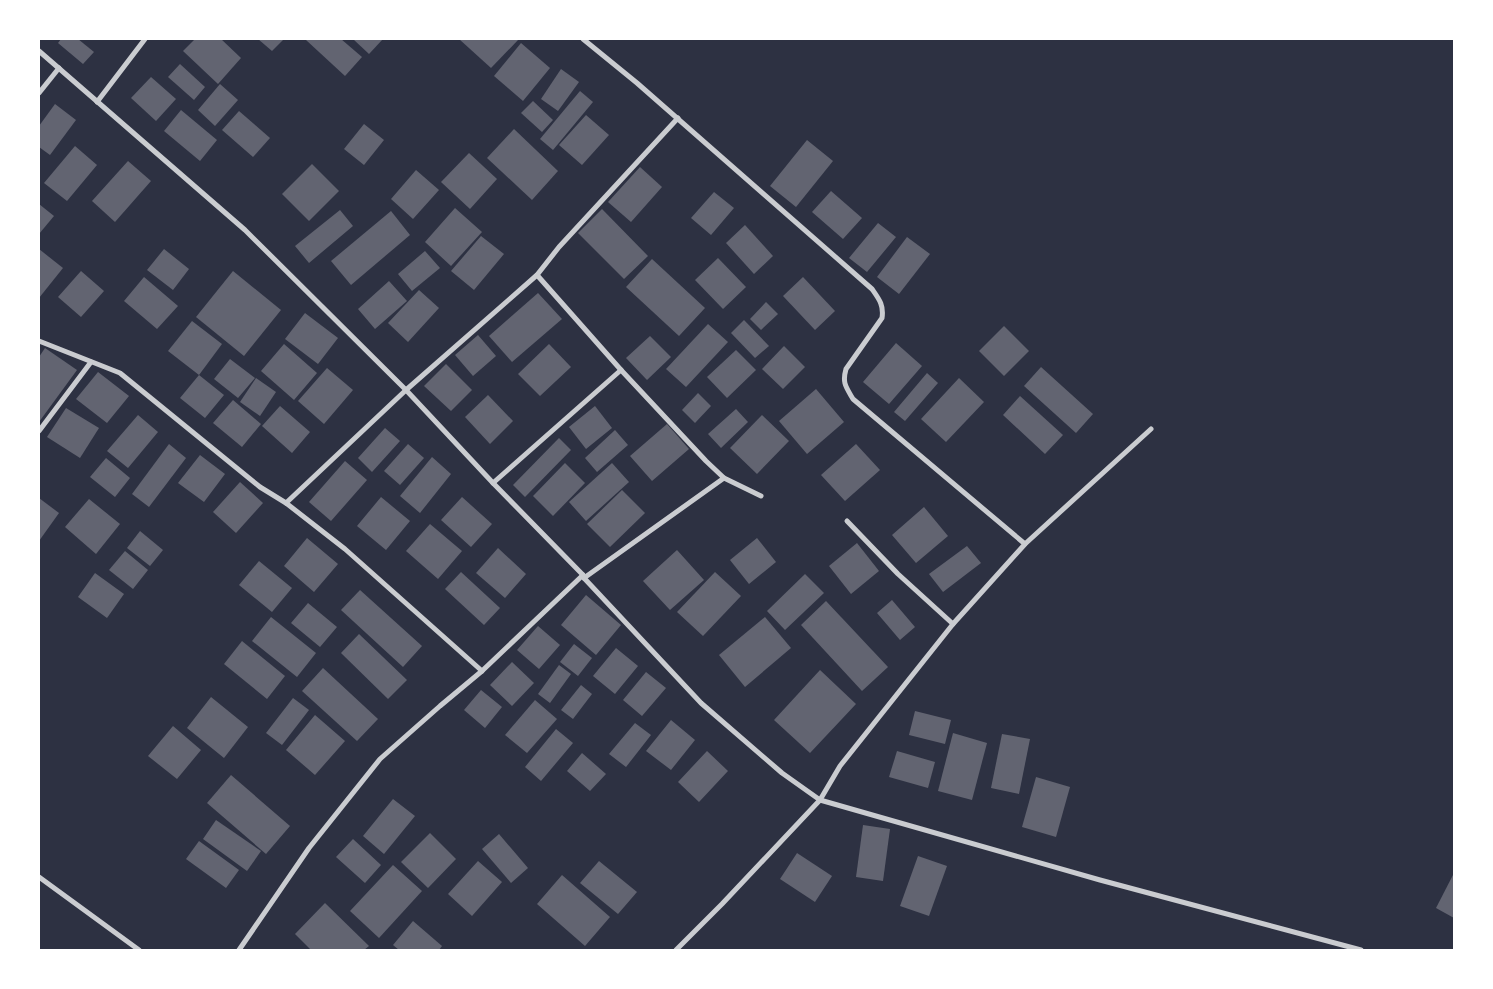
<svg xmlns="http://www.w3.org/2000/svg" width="1493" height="989" font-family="'Golos Text',sans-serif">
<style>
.building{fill:#626471}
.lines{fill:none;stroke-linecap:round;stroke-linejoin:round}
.minor{stroke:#caccd0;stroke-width:5}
</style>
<rect width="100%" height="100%" fill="#2d3142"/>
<g class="building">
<path d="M61,39H78L94,52L83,64L58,43Z"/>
<path d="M195,39H221L241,58L218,84L183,51Z"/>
<path d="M258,39H284L272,51Z"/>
<path d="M307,39H341L362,57L345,76L306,40Z"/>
<path d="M353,39H383L369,54Z"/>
<path d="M459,39H519L491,68Z"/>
<path d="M521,43L550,68L523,101L494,76Z"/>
<path d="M180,64L205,87L194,100L168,77Z"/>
<path d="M561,69L579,82L558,111L541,99Z"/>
<path d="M151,77L176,99L156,121L131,98Z"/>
<path d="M220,84L238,100L215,126L198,110Z"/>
<path d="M580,91L593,102L553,150L540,139Z"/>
<path d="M533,101L553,120L542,132L521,113Z"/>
<path d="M55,104L76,120L50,155L39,147V126Z"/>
<path d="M181,110L217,140L200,161L164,131Z"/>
<path d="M239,111L270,138L253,157L222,130Z"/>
<path d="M586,115L609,135L582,165L559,145Z"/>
<path d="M364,124L384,140L364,165L344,149Z"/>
<path d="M514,129L558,171L532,200L487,158Z"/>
<path d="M807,140L833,161L796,207L770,186Z"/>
<path d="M75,146L97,165L67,201L44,183Z"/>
<path d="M469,153L497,179L470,209L441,182Z"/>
<path d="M128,161L151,181L115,222L92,201Z"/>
<path d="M312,164L339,191L309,221L282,194Z"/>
<path d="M640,167L662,187L631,222L608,202Z"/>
<path d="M416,170L439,190L413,219L391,199Z"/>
<path d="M831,191L862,218L843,239L812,212Z"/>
<path d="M714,192L734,208L711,235L691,218Z"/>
<path d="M39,204L54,216L39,234Z"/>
<path d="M455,208L482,232L451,266L425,242Z"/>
<path d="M602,209L648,256L624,279L578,233Z"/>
<path d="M340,210L353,226L309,263L295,246Z"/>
<path d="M391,211L410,235L351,285L331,261Z"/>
<path d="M878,223L896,237L867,272L849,258Z"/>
<path d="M745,225L773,256L754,274L726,243Z"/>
<path d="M481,236L504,254L474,290L451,271Z"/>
<path d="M907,237L930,254L899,294L877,277Z"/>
<path d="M39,249L63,268L39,298Z"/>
<path d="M164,249L189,269L173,290L147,270Z"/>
<path d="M425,251L440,268L412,291L398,274Z"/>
<path d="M718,258L746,287L723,309L695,280Z"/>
<path d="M652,259L705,308L679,336L626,287Z"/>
<path d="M81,271L104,291L81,317L58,297Z"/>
<path d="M233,271L281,310L244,356L196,317Z"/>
<path d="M144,277L178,306L157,329L124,301Z"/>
<path d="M803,277L835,311L815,330L783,296Z"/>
<path d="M389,281L407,301L375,329L358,309Z"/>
<path d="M419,290L439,308L408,342L388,323Z"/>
<path d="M538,293L562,319L512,362L489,336Z"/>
<path d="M766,302L778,314L761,330L750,319Z"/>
<path d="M305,313L338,338L318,364L285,339Z"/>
<path d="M744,320L769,346L755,358L731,333Z"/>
<path d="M192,321L222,344L199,375L168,351Z"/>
<path d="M708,324L728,342L686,387L666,369Z"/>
<path d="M1004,326L1029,351L1004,376L979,351Z"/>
<path d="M478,335L496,356L473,376L455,355Z"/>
<path d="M650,336L671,357L647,380L626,358Z"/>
<path d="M896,343L922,366L889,404L863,382Z"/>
<path d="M284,344L317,373L294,400L261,371Z"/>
<path d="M549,344L571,367L540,396L518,374Z"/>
<path d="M784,346L805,367L783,389L762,369Z"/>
<path d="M45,348L77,370L39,422V357Z"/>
<path d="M736,350L756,370L727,398L707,377Z"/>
<path d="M230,359L255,378L238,398L214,379Z"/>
<path d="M446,364L472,390L451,411L424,386Z"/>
<path d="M1041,367L1093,414L1076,433L1024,386Z"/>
<path d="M327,368L353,390L324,424L298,401Z"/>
<path d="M98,372L129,396L107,423L76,399Z"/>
<path d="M927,373L938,383L905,421L894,412Z"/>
<path d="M199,375L224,395L205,418L180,398Z"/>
<path d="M256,378L276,392L260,416L240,402Z"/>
<path d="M959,378L984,402L946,442L921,419Z"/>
<path d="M816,389L844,422L807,454L779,421Z"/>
<path d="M698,393L711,406L695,423L682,410Z"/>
<path d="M488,395L513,421L490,444L465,417Z"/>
<path d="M1020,396L1063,435L1045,454L1003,415Z"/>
<path d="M233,400L261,424L242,447L213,423Z"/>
<path d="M280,406L310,432L292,453L262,426Z"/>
<path d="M595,406L612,428L586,449L569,427Z"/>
<path d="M66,408L99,428L80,458L47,437Z"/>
<path d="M736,409L748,422L721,448L708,434Z"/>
<path d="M138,415L158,432L128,468L107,451Z"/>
<path d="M762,415L789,441L757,474L730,448Z"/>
<path d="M667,424L689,449L652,481L630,456Z"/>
<path d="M385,428L400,441L372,472L358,458Z"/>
<path d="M615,430L628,445L597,472L585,458Z"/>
<path d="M559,438L571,450L525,497L513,485Z"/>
<path d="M169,444L186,458L149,507L132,494Z"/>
<path d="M408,444L424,458L400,485L384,471Z"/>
<path d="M856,444L880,470L845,501L821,475Z"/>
<path d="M200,455L225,474L204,502L178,483Z"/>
<path d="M432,457L451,474L420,513L400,496Z"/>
<path d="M106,458L130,478L115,497L90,477Z"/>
<path d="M345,461L367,480L331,521L309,502Z"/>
<path d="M565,463L585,483L553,516L533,496Z"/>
<path d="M612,463L629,482L586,521L569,502Z"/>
<path d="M240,482L263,503L236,533L213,512Z"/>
<path d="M622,490L645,513L610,547L587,524Z"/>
<path d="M381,497L410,521L386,550L357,526Z"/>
<path d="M462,497L492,524L471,547L441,520Z"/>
<path d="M39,498L59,513L39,541Z"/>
<path d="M89,499L120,524L96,554L65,527Z"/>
<path d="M924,507L948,536L916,563L892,535Z"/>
<path d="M430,524L462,551L438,579L406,551Z"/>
<path d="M140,531L163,550L150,566L127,548Z"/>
<path d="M307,538L338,564L314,592L284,566Z"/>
<path d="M757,538L776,562L749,584L730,560Z"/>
<path d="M857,543L879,571L851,594L829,566Z"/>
<path d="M967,546L981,563L943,592L929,574Z"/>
<path d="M498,548L526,574L505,598L476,573Z"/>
<path d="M677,550L704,580L670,610L643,581Z"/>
<path d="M125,551L148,570L133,589L109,570Z"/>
<path d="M259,561L292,588L272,612L239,585Z"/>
<path d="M461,572L500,608L484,625L445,589Z"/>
<path d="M715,572L741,596L703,636L677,612Z"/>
<path d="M95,573L124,594L107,618L78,597Z"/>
<path d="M805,574L824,593L785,630L767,611Z"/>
<path d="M360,590L422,646L403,667L341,610Z"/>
<path d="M586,595L621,625L596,655L561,625Z"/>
<path d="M892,600L915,627L900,640L877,613Z"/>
<path d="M826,601L888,667L862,691L801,625Z"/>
<path d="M308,603L337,627L320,647L291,623Z"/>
<path d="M271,617L316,653L297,677L252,641Z"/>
<path d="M765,617L791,648L745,687L719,655Z"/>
<path d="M538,626L560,645L539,669L517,650Z"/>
<path d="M359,634L407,680L388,699L341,653Z"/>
<path d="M242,641L285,676L267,699L224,664Z"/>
<path d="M574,644L592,658L578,676L560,662Z"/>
<path d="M616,648L638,666L615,694L593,676Z"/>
<path d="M512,662L534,683L512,706L490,685Z"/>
<path d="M559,665L571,674L550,703L538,694Z"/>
<path d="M323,668L378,719L357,741L302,691Z"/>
<path d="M820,670L856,704L810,753L774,720Z"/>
<path d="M646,672L666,688L642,716L623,700Z"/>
<path d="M581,685L592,694L573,719L561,710Z"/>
<path d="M481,690L502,707L485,728L464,710Z"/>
<path d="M211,697L248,727L224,758L187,728Z"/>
<path d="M293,698L309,710L282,745L266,733Z"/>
<path d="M535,700L557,719L527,753L505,735Z"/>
<path d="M915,711L951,720L945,744L909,735Z"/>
<path d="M315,715L345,741L315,775L286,750Z"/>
<path d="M671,720L695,740L671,770L646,751Z"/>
<path d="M635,723L651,735L626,767L609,754Z"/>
<path d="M173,726L201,750L177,779L148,756Z"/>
<path d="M556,729L573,743L541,781L525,767Z"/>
<path d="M953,733L987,743L972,800L938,791Z"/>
<path d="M1002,734L1030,739L1019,794L991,788Z"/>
<path d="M707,751L728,771L699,802L678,782Z"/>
<path d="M897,751L935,762L928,788L889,777Z"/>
<path d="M582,753L606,774L590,791L567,771Z"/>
<path d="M231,775L290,826L266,854L207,803Z"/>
<path d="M1036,777L1070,787L1056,837L1022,827Z"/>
<path d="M393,799L415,816L384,854L363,836Z"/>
<path d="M216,820L261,851L247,871L203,839Z"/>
<path d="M863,825L890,829L883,881L856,877Z"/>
<path d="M430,833L456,859L428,888L401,862Z"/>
<path d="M499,834L528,868L511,883L482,849Z"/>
<path d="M353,839L381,865L365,883L336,857Z"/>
<path d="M199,841L239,870L226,888L186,859Z"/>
<path d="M797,853L832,876L815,902L780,879Z"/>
<path d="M918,856L947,866L929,916L900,906Z"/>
<path d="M478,861L502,882L472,916L448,894Z"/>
<path d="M599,861L637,892L618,914L580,883Z"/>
<path d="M393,865L422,891L379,938L350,911Z"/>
<path d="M1454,873V918L1436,908Z"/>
<path d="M562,875L610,917L585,946L537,904Z"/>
<path d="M325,903L369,946L364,950H311L295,934Z"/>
<path d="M413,921L442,946L439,950H399L393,945Z"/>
</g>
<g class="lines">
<g class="minor">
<path d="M583,39L637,83L872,289C879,299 884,305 882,318L846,369C842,383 846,387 853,399L1025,544L953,624L840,766L820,800L722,904L676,950"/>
<path d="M39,51L245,230L406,390L493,483L583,575L584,578L701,703L782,773L820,800L1100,880L1361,950"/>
<path d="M39,93L59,68"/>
<path d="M97,102L145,39"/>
<path d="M537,275L621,370L706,461L724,478L584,578"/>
<path d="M39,341L120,373L260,487L286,503L345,549L482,671"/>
<path d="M39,431L91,362"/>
<path d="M724,478L761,496"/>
<path d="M493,483L621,370"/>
<path d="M286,503L406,390L537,275L559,247L678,118"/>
<path d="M847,521L898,574L953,624"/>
<path d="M1025,544L1151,429"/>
<path d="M39,877L139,950"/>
<path d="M239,950L309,848L380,759L440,706L482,671L583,575"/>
</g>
</g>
<rect width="1493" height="989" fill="none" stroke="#ffffff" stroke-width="80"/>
</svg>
